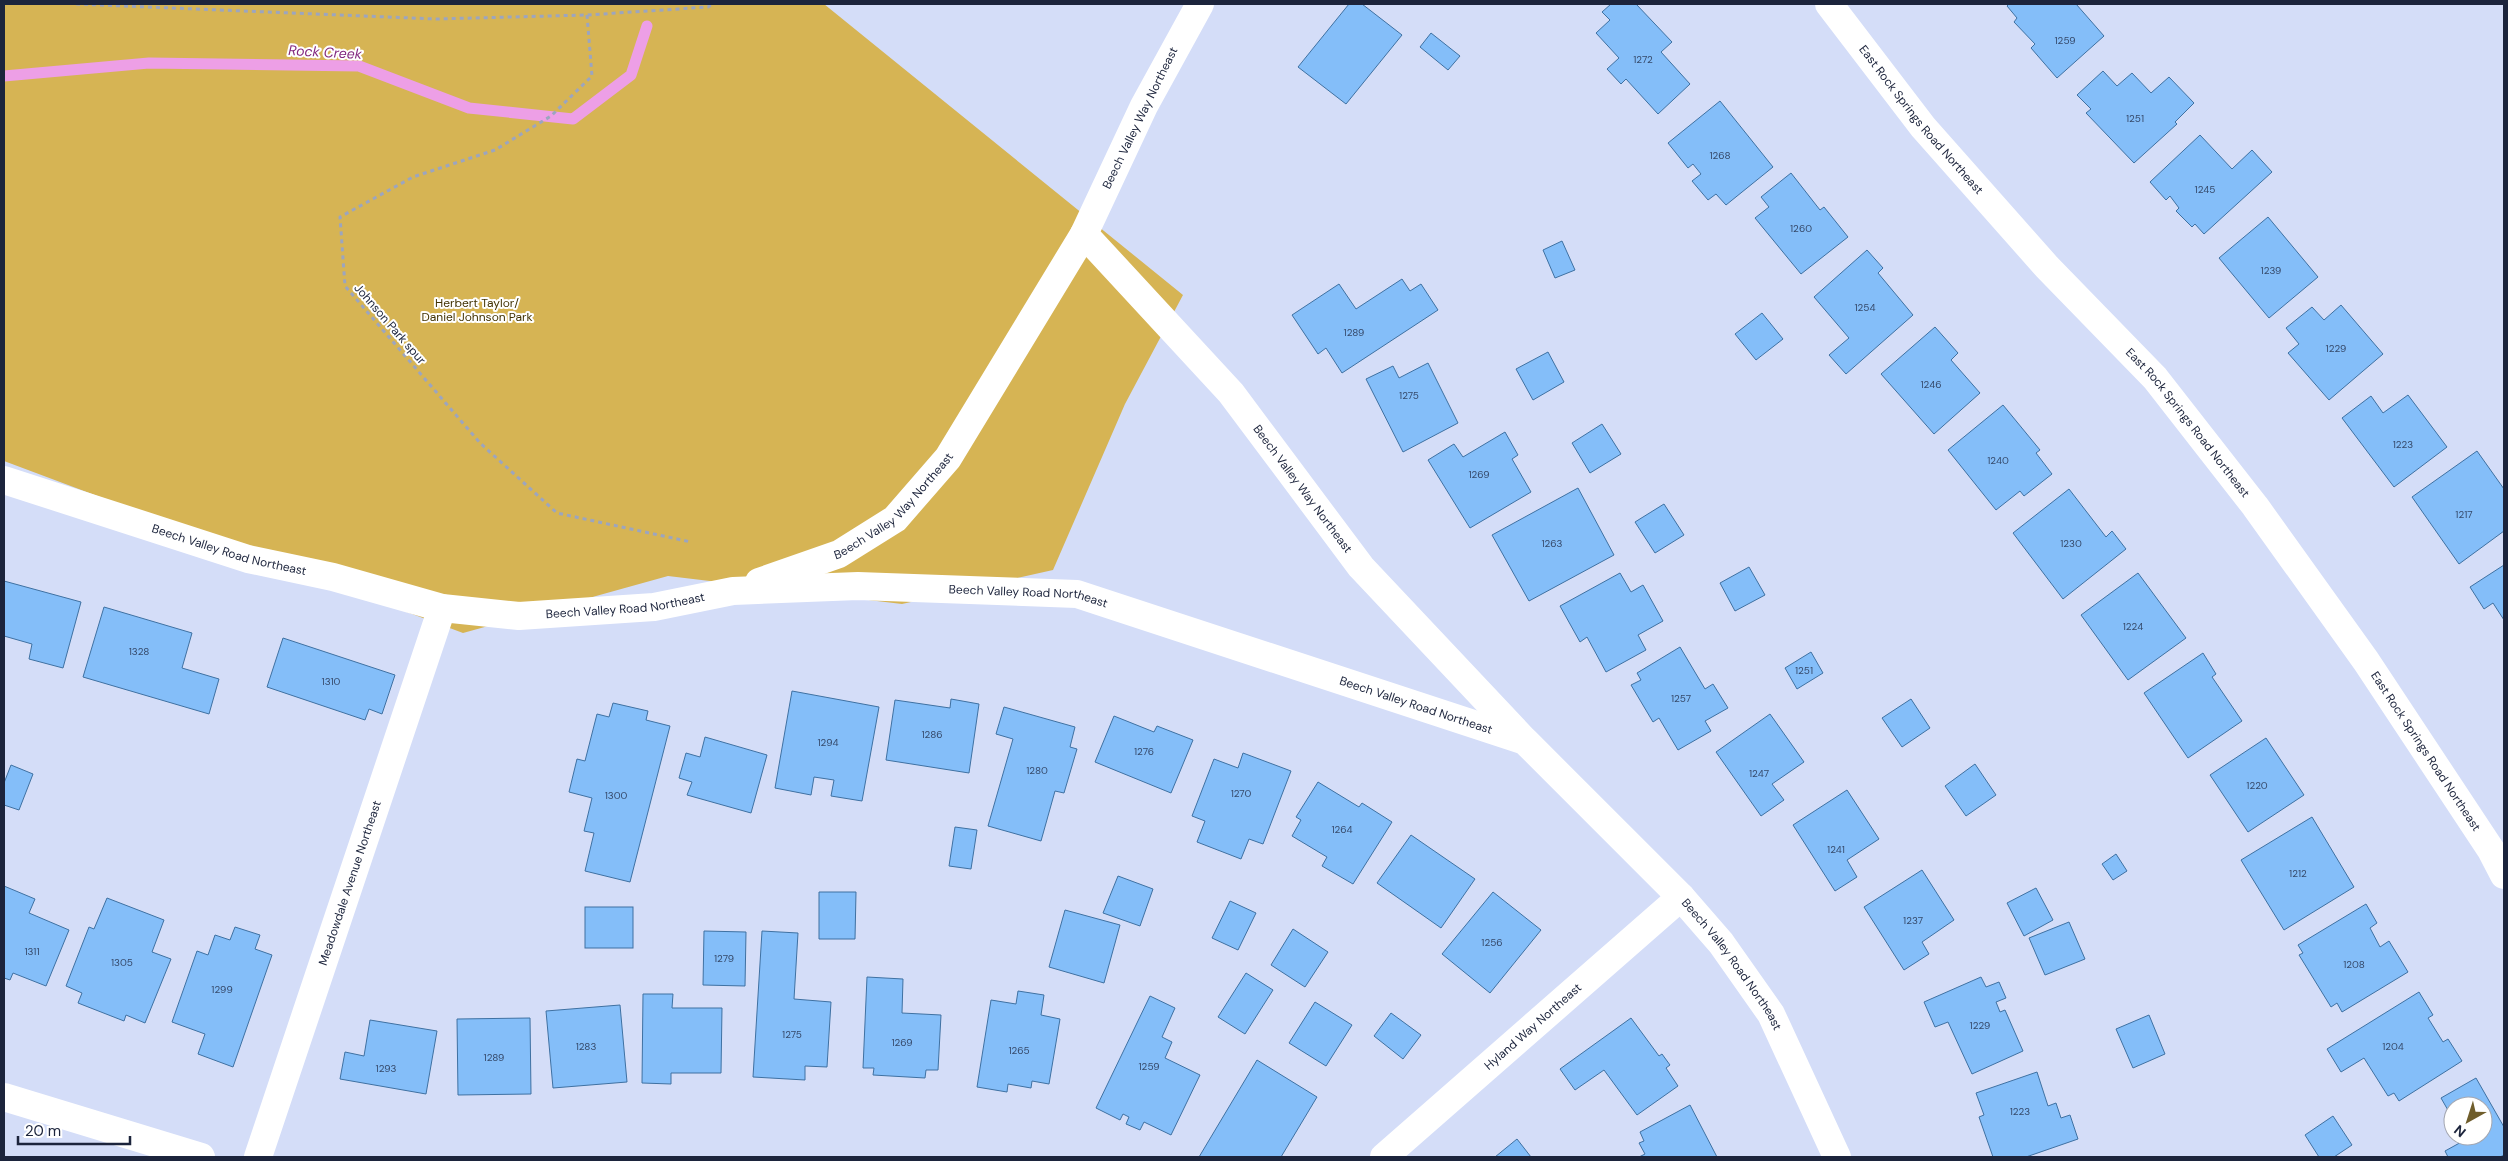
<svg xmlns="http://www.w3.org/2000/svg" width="2508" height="1161" font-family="'DM Sans',sans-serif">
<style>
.green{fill:#d6b454}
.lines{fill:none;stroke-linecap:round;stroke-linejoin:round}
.stream{stroke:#ed9fe6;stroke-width:11}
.building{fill:#84bef9;stroke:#3f71a2}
.path{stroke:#9ca5bf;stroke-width:3;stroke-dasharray:4 4;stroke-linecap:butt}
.minor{stroke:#fff;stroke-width:28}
.tertiary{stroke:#fff;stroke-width:28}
.labels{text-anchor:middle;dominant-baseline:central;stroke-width:4;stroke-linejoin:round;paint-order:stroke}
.number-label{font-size:10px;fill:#364a6b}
.street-label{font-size:12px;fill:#1c243c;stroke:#fff}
.park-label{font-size:12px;fill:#423304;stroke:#fff}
.water-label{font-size:14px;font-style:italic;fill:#83297f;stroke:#fff}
</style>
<rect width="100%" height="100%" fill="#d4ddf8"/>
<path class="green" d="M4,4H824L1183,295L1125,404L1053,570L902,604L668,576L463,633L4,461Z"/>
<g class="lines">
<path class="stream" d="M4,76L149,63L359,66L469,108L573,119L631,75L647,26"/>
</g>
<g class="building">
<path d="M1349,4H1362L1402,35L1346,104L1298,67Z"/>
<path d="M1611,4H1636L1672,42L1661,52L1690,84L1658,114L1626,79L1621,84L1607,69L1619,58L1596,33L1610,20L1602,12Z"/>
<path d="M2009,4H2076L2104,36L2057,78L2031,48L2035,44L2014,22L2017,18L2007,6Z"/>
<path d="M1431,33L1460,56L1448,70L1420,47Z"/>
<path d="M2103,71L2117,86L2132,73L2151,93L2169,77L2194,103L2175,122L2177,124L2134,163L2086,113L2091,109L2077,95Z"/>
<path d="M1720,101L1773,167L1726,205L1716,194L1708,200L1692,181L1701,174L1693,164L1688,168L1668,143Z"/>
<path d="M2200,135L2232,169L2252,150L2272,172L2204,234L2195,224L2192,227L2176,211L2179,208L2170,196L2166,200L2150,182Z"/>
<path d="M1791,173L1820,210L1824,207L1848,237L1801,274L1755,218L1769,207L1761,197Z"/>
<path d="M2268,217L2318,277L2269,318L2219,258Z"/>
<path d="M1562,241L1575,270L1555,278L1543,250Z"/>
<path d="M1867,250L1883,268L1878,273L1913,315L1846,374L1829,355L1849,338L1814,297Z"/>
<path d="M1402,279L1410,291L1421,284L1438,310L1342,373L1326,348L1318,354L1292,315L1339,284L1356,309Z"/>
<path d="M2341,305L2383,354L2329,400L2288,353L2299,344L2286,328L2312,307L2324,320Z"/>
<path d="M1762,313L1783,339L1756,360L1735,334Z"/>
<path d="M1935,327L1958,353L1951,360L1980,393L1934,434L1881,374Z"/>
<path d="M1548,352L1564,382L1533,400L1516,369Z"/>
<path d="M1428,363L1458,423L1403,452L1366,379L1393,366L1399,378Z"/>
<path d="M2408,395L2447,447L2394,487L2342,418L2371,396L2383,413Z"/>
<path d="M2003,405L2040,450L2036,453L2052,474L2024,496L2020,491L1996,510L1948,450Z"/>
<path d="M1602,424L1621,454L1590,473L1572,443Z"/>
<path d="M1505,432L1518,455L1512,459L1531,492L1470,528L1428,460L1454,444L1463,457Z"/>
<path d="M2477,451L2504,489V531L2459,564L2412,497Z"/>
<path d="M1578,488L1614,555L1529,601L1492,535Z"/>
<path d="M2069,489L2106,537L2112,531L2126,549L2063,599L2013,533Z"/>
<path d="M1664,504L1684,535L1655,553L1635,522Z"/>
<path d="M2504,565V620L2493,603L2484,609L2470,587Z"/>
<path d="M1749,567L1765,595L1735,611L1720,583Z"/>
<path d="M1620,573L1631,592L1643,585L1663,621L1638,635L1646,650L1606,672L1587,637L1580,642L1560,606Z"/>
<path d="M2138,573L2186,638L2128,680L2081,615Z"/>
<path d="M4,581L81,602L63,668L29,659L32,644L4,636Z"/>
<path d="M104,607L192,633L182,668L219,679L209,714L83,677Z"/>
<path d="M283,638L395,675L382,714L369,709L365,720L267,687Z"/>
<path d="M1680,647L1705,689L1713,684L1728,708L1705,721L1711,731L1678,750L1659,718L1653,722L1631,685L1641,680L1637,673Z"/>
<path d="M1811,652L1823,673L1797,689L1785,668Z"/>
<path d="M2203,653L2216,674L2212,677L2242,721L2188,758L2144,693Z"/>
<path d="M792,691L879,707L862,801L831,796L834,780L814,777L811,795L775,788Z"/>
<path d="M951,699L979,704L969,773L886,760L895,700L950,708Z"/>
<path d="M1911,699L1930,728L1902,747L1882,718Z"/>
<path d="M613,703L648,711L646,720L670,726L630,882L585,871L594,833L584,831L592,798L569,792L577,759L585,761L597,714L609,717Z"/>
<path d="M1004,707L1075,727L1070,747L1077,749L1064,793L1055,791L1041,841L988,826L1013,739L996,734Z"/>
<path d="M1770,714L1804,762L1772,784L1784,800L1761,816L1716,752Z"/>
<path d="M1114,716L1154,732L1157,726L1193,740L1171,793L1095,762Z"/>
<path d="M705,737L767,755L751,813L687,795L692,782L679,778L686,753L700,757Z"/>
<path d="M2266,738L2304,795L2248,832L2210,775Z"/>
<path d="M1243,753L1291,771L1263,844L1249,839L1241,859L1197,842L1205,821L1192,816L1214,759L1238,768Z"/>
<path d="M1975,764L1996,795L1966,816L1945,786Z"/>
<path d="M11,765L33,774L19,810L4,805V783Z"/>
<path d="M1318,782L1359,807L1362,803L1392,822L1353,884L1322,866L1327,857L1292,836L1301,820L1296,817Z"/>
<path d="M1847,790L1879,839L1847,860L1857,877L1835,891L1793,825Z"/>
<path d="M2312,817L2354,887L2284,930L2241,860Z"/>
<path d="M955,827L977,830L971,869L949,866Z"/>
<path d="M1411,835L1475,879L1441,928L1377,883Z"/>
<path d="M2116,854L2127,871L2113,880L2102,864Z"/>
<path d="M1922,870L1954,920L1922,942L1929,954L1904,970L1864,907Z"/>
<path d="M1118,876L1153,889L1140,926L1103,913Z"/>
<path d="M4,886L35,899L29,913L69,930L46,986L13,973L10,980L4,978Z"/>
<path d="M2036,888L2053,920L2024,936L2007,903Z"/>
<path d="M819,892H856L855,939H819Z"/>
<path d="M1493,892L1541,930L1490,993L1442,954Z"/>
<path d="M107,898L164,920L152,952L171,959L145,1023L126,1015L124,1021L78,1003L82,993L66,986L89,927L94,929Z"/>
<path d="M1230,901L1256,913L1238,950L1212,938Z"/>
<path d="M2366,904L2377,923L2370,928L2380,947L2389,941L2408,972L2342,1012L2337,1003L2331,1007L2299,955L2303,953L2298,945Z"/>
<rect x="585" y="907" width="48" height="41"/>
<path d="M1065,910L1120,925L1104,983L1049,967Z"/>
<path d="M2069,922L2085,959L2045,975L2029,938Z"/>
<path d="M235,927L260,935L255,949L272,955L233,1067L198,1054L205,1034L172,1022L197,951L208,955L215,935L230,940Z"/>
<path d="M1293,929L1328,952L1305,987L1271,965Z"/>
<path d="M704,931L746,932L745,986L703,985Z"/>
<path d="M762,931L798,933L794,999L831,1002L827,1067L805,1066V1080L753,1077Z"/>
<path d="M1246,973L1273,990L1245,1034L1218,1017Z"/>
<path d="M867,977L903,979L902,1013L941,1015L938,1070H926L925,1078L873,1075L874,1068H863Z"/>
<path d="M1981,977L1986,987L1999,982L2006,998L1996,1002L2000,1012L2005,1010L2023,1051L1972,1074L1948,1022L1935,1027L1924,1002Z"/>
<path d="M1018,991L1044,995L1041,1015L1060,1019L1049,1084L1032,1081L1031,1088L1008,1084L1007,1092L977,1087L991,1000L1016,1004Z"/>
<path d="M2419,992L2433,1015L2428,1018L2443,1042L2448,1039L2462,1061L2399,1101L2394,1093L2388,1096L2364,1058L2341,1072L2327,1049Z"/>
<path d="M643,994H673L672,1008H722L721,1073H671V1084L642,1083Z"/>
<path d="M1150,996L1175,1008L1162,1037L1172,1042L1165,1058L1200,1075L1171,1135L1144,1122L1140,1130L1126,1124L1129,1117L1123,1114L1120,1120L1096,1108Z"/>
<path d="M1315,1002L1352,1025L1326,1066L1289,1043Z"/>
<path d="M620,1005L627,1082L553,1088L546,1011Z"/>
<path d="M1391,1013L1421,1035L1403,1059L1374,1036Z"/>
<path d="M2149,1015L2165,1054L2133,1068L2116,1029Z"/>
<path d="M530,1018L531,1094L458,1095L457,1019Z"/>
<path d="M1631,1018L1659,1056L1662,1054L1670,1065L1666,1068L1678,1086L1637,1115L1604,1070L1575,1090L1560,1069Z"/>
<path d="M370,1020L437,1031L426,1094L340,1079L345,1052L364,1056Z"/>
<path d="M1257,1060L1317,1097L1281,1157H1199Z"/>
<path d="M2037,1072L2048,1106L2056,1103L2061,1118L2070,1115L2078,1139L2026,1157H1993L1979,1117L1984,1115L1976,1093Z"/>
<path d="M2476,1078L2504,1127V1155L2500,1157H2448L2445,1151L2465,1140L2462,1136H2483V1106H2453V1119L2441,1098Z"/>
<path d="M1690,1105L1717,1157H1639L1645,1154L1639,1143L1644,1141L1640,1132Z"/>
<path d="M2333,1116L2352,1145L2334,1157H2319L2305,1135Z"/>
<path d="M1517,1139L1531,1157H1495Z"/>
</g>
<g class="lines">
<g class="path">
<path d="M76,4L436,19L587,15L708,7L712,4"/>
<path d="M587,15L592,76L551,116L495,150L413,177L340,217L345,286L480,443L557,513L691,542"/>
</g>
<g class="minor">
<path id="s1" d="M1200,4L1144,106L1084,234L1231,393L1361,567L1523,739"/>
<path id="s2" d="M4,480L248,559L333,577L442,608L519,616L654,607L733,591L858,586L1077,594L1525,741L1681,897L1721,943L1771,1014L1837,1157"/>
<path id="s3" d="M759,582L839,554L895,519L948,458L1084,234"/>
<path d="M4,1097L201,1157"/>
<path id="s4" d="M258,1157L442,608"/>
<path id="s5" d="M1384,1157L1681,897"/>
</g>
<path class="tertiary" id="s6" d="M1829,4L1923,127L2047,267L2155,378L2255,506L2366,661L2491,850L2504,875"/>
</g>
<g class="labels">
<g class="number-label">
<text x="2065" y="40">1259</text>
<text x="1643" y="59">1272</text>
<text x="2135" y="118">1251</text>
<text x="1720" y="155">1268</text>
<text x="2205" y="189">1245</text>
<text x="1801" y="228">1260</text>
<text x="2271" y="270">1239</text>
<text x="1865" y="307">1254</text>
<text x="1354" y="332">1289</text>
<text x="2336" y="348">1229</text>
<text x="1931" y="384">1246</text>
<text x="1409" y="395">1275</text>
<text x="2403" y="444">1223</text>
<text x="1998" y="460">1240</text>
<text x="1479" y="474">1269</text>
<text x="2464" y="514">1217</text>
<text x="1552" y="543">1263</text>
<text x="2071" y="543">1230</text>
<text x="2133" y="626">1224</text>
<text x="139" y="651">1328</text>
<text x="1804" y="670">1251</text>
<text x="331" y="681">1310</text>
<text x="1681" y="698">1257</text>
<text x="932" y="734">1286</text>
<text x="828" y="742">1294</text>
<text x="1144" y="751">1276</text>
<text x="1037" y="770">1280</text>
<text x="1759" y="773">1247</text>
<text x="2257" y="785">1220</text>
<text x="1241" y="793">1270</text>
<text x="616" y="795">1300</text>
<text x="1342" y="829">1264</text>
<text x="1836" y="849">1241</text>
<text x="2298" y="873">1212</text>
<text x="1913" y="920">1237</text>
<text x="1492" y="942">1256</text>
<text x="32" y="951">1311</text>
<text x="724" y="958">1279</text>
<text x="122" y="962">1305</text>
<text x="2354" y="964">1208</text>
<text x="222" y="989">1299</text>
<text x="1980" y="1025">1229</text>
<text x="792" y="1034">1275</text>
<text x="902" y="1042">1269</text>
<text x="586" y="1046">1283</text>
<text x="2393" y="1046">1204</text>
<text x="1019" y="1050">1265</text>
<text x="494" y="1057">1289</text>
<text x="1149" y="1066">1259</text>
<text x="386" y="1068">1293</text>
<text x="2020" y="1111">1223</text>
</g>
<g class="street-label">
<text transform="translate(1140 118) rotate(-64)">Beech Valley Way Northeast</text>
<text stroke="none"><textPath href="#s6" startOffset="148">East Rock Springs Road Northeast</textPath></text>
<text transform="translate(390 324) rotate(49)">Johnson Park spur</text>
<text stroke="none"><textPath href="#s6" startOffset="552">East Rock Springs Road Northeast</textPath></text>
<text stroke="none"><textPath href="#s1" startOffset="594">Beech Valley Way Northeast</textPath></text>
<text stroke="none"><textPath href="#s3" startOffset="158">Beech Valley Way Northeast</textPath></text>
<text stroke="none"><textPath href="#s2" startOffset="236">Beech Valley Road Northeast</textPath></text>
<text stroke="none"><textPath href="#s2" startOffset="1046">Beech Valley Road Northeast</textPath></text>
<text stroke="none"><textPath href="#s2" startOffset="641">Beech Valley Road Northeast</textPath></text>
<text stroke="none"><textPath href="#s2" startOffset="1451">Beech Valley Road Northeast</textPath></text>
<text stroke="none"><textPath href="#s6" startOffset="958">East Rock Springs Road Northeast</textPath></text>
<text stroke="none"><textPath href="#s4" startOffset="289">Meadowdale Avenue Northeast</textPath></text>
<text stroke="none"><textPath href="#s2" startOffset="1871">Beech Valley Road Northeast</textPath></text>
<text stroke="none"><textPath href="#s5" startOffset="198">Hyland Way Northeast</textPath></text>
</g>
<g class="park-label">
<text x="477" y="303">Herbert Taylor/<tspan x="477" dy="14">Daniel Johnson Park</tspan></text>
</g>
<g class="water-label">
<text transform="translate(325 52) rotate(3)">Rock Creek</text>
</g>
</g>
<rect width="2508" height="1161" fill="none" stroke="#1c243c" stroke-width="10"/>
<g transform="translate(2468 1121) rotate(219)"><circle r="24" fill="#ffffff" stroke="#a4a7b1"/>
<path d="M0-4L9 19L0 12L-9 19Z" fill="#6f5d2b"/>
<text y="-8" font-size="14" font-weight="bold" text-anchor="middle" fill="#1c243c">N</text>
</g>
<path d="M18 1136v8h112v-8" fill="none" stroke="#1c243c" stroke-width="2.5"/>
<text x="25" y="1136" font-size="15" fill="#1c243c" stroke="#ffffff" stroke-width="4" paint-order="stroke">20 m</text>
</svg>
